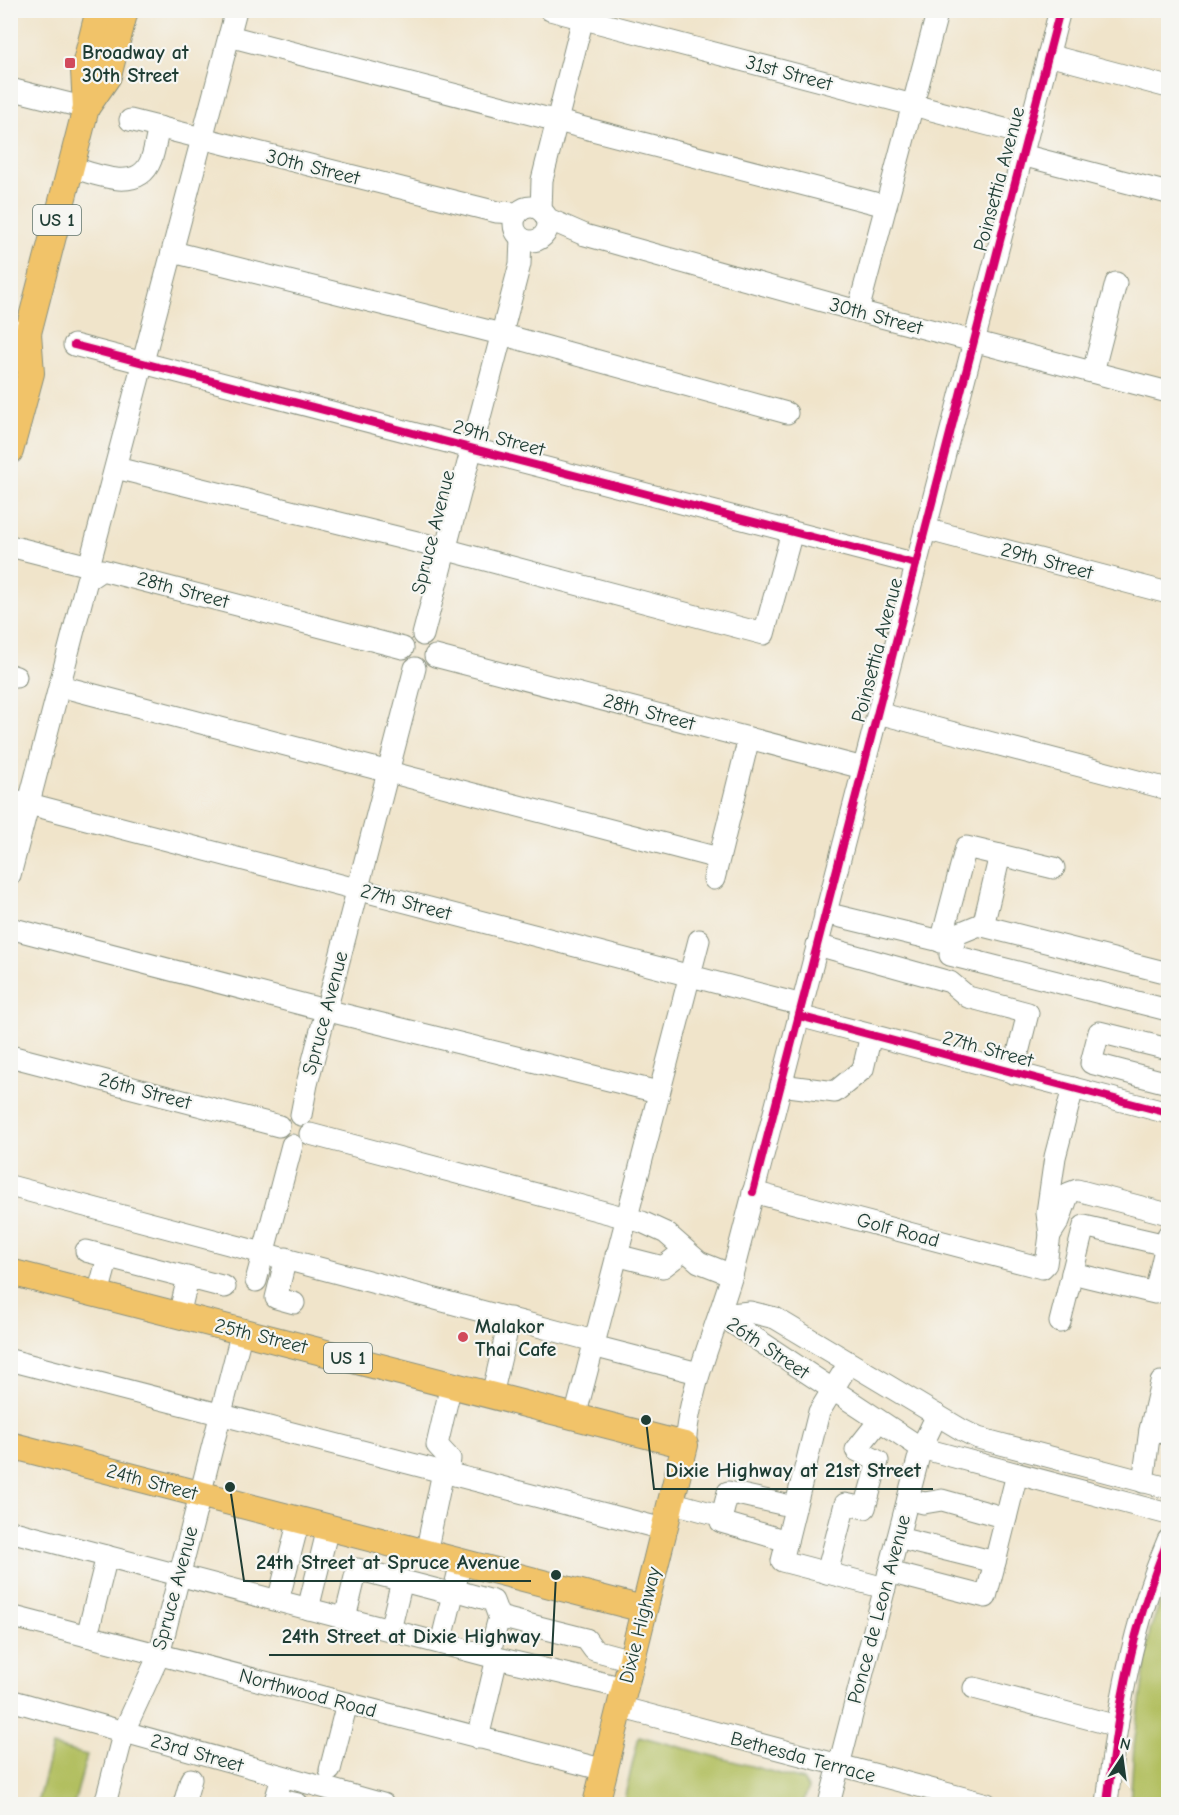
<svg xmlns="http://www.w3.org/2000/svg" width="1179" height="1815" font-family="'Comic Neue',sans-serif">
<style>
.green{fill:#b2bf61;stroke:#687e4a;stroke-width:1.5}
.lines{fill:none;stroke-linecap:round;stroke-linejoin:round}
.minor-casing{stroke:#88907f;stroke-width:23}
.major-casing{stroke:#88907f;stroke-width:28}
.minor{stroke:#fff;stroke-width:21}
.major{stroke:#f1c369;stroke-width:26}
.cycleway-casing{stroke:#f6f6f2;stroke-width:11}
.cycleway{stroke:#d6006c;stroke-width:8}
.poi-dot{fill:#d1495b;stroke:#f6f6f2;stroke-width:2}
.labels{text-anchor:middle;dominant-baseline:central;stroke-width:4.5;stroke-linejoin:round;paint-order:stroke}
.shield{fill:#f6f6f2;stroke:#60746d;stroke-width:1.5}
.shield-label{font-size:18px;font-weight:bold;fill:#1f3d34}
.poi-label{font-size:20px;font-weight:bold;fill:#1f3d34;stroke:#f6f6f2;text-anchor:start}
.street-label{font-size:20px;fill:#1f3d34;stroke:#f6f6f2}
.leader{fill:none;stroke:#1f3d34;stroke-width:2}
.callout-dot{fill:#1f3d34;stroke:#f6f6f2;stroke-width:2}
.callout-label{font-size:21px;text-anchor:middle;font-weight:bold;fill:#1f3d34;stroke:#f6f6f2;stroke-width:4.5;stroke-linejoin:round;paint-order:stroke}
</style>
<rect width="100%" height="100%" fill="#f6f6f2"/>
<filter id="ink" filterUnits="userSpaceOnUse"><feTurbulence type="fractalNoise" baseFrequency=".0167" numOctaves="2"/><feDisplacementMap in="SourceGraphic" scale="12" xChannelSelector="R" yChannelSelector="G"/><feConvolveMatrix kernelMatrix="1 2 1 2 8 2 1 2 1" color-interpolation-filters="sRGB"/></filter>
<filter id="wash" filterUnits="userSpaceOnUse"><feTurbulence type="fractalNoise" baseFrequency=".008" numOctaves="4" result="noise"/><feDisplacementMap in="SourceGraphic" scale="24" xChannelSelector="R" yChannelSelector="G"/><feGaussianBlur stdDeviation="1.35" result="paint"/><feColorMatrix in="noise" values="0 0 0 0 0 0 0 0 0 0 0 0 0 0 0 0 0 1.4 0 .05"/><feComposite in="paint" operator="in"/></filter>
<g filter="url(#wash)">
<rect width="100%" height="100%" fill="#f0e4ca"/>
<g class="green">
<path d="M1168,1581V1804H1130L1134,1746L1150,1630Z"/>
<path d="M639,1736L803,1780L808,1788L803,1804H623Z"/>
<path d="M52,1746L87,1755L74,1804H37Z"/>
</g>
</g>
<g filter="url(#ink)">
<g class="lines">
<g class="minor-casing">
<g id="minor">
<path d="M550,10L1027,135"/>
<path d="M229,36L886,206"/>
<path d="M1048,55L1168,87"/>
<path d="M10,89L86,108"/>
<path d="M130,120L497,212L518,213"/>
<path d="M1022,155L1168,193"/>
<path d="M71,167C96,174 138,194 151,160C155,150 156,138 159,127"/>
<circle cx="531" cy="224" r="17"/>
<path d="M541,211L542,180L585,10"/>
<path d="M546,218L585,235L858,311L1168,392"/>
<path d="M173,252L501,334L787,413"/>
<path d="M858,311L938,10"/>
<path d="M10,329L28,333"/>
<path d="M74,345L916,564"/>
<path d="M1093,372L1116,283"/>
<path d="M116,468L429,545L764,634L792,532"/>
<path d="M925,529L1168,593"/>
<path d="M10,546L89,566L236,10"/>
<path d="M423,635L520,264L521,238"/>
<path d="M435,656L863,768"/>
<path d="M10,675L16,677"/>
<path d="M60,686L718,858"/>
<path d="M878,713L1168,789"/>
<path d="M10,799L802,1005"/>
<path d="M1000,855L1054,868"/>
<path d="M10,875L87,580L102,570L403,648"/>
<path d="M714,879L749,738"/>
<path d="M825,913L953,944"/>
<path d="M10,928L309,1006L658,1092"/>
<path d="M941,942L966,847L1000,855L983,926"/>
<path d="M817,945L950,982L968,997L1028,1013L1013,1073"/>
<path d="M1168,973L979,925L957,934L950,955L1168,1010"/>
<path d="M799,1016L1168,1113"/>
<path d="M1168,1049L1099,1032L1091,1063L1168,1083"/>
<path d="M10,1056L279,1126"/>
<path d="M781,1085L835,1092L863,1069L871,1035"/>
<path d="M301,1115L307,1084L415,668"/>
<path d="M310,1134L642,1222L666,1233L699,1262L732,1275"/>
<path d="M10,1186L594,1341"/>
<path d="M753,1192L1042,1268L1046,1264L1050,1235L1047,1213L1055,1157L1073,1088"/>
<path d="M1050,1235L1059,1221L1069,1193L1077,1190L1168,1214"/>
<path d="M86,1251L225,1287"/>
<path d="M616,1255L663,1267L685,1250"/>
<path d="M286,1258L276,1298L294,1303"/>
<path d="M1072,1273L1155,1293L1166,1245"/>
<path d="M256,1281L292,1145"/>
<path d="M98,1294L108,1257"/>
<path d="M179,1315L188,1278"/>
<path d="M720,1315L921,1448L1168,1514"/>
<path d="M720,1315L750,1312L775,1318L962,1430L978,1438L1168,1488"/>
<path d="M1060,1322L1084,1226L1166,1245L1168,1235"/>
<path d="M593,1346L698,1373"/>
<path d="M10,1360L663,1529"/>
<path d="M849,1363L819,1412L782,1561L885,1588"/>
<path d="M1168,1384L1161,1382L1150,1430L1168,1434"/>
<path d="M492,1395L510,1318"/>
<path d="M575,1417L699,940"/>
<path d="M685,1445C690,1384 715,1332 732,1275L1060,10"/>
<path d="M448,1473L450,1459L437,1445L451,1385"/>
<path d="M1143,1482L1150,1430"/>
<path d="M908,1499L924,1503L942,1500L1006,1518"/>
<path d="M670,1502L722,1516L728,1492L795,1507"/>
<path d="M722,1516L721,1522L787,1541"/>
<path d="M10,1531L489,1656L624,1688"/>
<path d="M898,1538L995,1562L1017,1474"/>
<path d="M426,1553L443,1472"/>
<path d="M889,1572L986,1597L995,1562"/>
<path d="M827,1573L845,1504L865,1508L878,1461L856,1450L879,1421"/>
<path d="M454,1590L493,1601L499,1617"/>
<path d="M278,1601L299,1520"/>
<path d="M308,1609L328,1528"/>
<path d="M10,1616L605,1770"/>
<path d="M345,1618L357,1569L453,1594"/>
<path d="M390,1630L402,1581"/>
<path d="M87,1636L107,1556"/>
<path d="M441,1643L461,1562"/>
<path d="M489,1656L499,1617L586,1639L594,1650L631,1660"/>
<path d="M974,1688L1117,1726"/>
<path d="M10,1700L383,1804"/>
<path d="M619,1707L987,1804"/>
<path d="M478,1738L497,1658"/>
<path d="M330,1770L347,1703"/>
<path d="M276,1799L298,1804"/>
<path d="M105,1804L124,1731L159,1655L242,1331"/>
<path d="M184,1804L191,1779"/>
<path d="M274,1804L282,1778"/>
<path d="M829,1804L921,1448L937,1415"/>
<path d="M1107,1804C1117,1712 1132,1625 1168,1540"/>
</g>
</g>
<g class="major-casing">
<g id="major">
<path d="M86,108L108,76L125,10"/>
<path d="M10,361L28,333L86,108L84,70L99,10"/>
<path d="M10,451L31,373L28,333"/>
<path d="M10,1272L685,1445L596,1804"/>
<path d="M10,1445L643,1609"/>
</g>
</g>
<use href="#minor" class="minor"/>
<use href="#major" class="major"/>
<g class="cycleway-casing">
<g id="cycleway">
<path d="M74,345L916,564"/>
<path d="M799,1016L1168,1113"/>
<path d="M753,1192L1060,10"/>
<path d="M1107,1804C1117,1712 1132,1625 1168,1540"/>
</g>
</g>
<use href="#cycleway" class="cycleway"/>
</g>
</g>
<g class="poi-dot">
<rect x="64" y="57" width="12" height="12" rx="3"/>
<circle cx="463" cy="1337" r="6"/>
</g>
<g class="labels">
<g class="shield">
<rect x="33" y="205" width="48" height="30" rx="4.5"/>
<rect x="324" y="1343" width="48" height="30" rx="4.5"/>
</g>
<g class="shield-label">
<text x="57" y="220">US 1</text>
<text x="348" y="1358">US 1</text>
</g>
<g class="poi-label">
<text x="82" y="52">Broadway at<tspan x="82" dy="23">30th Street</tspan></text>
<text x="475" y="1326">Malakor<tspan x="475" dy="23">Thai Cafe</tspan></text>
</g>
<g class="street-label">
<text transform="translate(789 73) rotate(15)">31st Street</text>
<text transform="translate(313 167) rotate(14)">30th Street</text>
<text transform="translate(999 179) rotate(-75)">Poinsettia Avenue</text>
<text transform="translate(876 316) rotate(15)">30th Street</text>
<text transform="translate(499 438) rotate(15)">29th Street</text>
<text transform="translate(433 532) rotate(-76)">Spruce Avenue</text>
<text transform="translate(1047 561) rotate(15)">29th Street</text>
<text transform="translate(183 590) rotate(15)">28th Street</text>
<text transform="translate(877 650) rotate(-75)">Poinsettia Avenue</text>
<text transform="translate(649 712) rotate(15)">28th Street</text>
<text transform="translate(406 902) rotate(15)">27th Street</text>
<text transform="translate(325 1013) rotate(-75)">Spruce Avenue</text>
<text transform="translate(988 1049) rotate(15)">27th Street</text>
<text transform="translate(145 1091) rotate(15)">26th Street</text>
<text transform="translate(898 1230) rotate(15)">Golf Road</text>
<text transform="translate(261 1336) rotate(14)">25th Street</text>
<text transform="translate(768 1348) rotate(34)">26th Street</text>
<text transform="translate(152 1482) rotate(15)">24th Street</text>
<text transform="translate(175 1588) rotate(-75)">Spruce Avenue</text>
<text transform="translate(879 1609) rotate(-75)">Ponce de Leon Avenue</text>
<text transform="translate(640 1625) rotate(-76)">Dixie Highway</text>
<text transform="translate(308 1693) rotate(15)">Northwood Road</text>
<text transform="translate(197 1753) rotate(16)">23rd Street</text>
<text transform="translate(803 1757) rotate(15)">Bethesda Terrace</text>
</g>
</g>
<path class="leader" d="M646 1420L654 1489H933M230 1487L244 1581H531M556 1575L552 1655H269"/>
<g class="callout-dot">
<circle cx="646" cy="1420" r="6"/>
<circle cx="230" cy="1487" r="6"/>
<circle cx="556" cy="1575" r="6"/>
</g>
<g class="callout-label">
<text x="793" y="1477">Dixie Highway at 21st Street</text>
<text x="388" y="1569">24th Street at Spruce Avenue</text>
<text x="411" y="1643">24th Street at Dixie Highway</text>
</g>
<rect width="1179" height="1815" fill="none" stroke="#f6f6f2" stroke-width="36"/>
<g transform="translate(1122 1758) rotate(13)" stroke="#f6f6f2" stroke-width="4.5" paint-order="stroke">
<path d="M0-4.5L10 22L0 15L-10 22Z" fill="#1f3d34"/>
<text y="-9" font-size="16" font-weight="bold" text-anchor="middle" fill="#1f3d34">N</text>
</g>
</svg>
